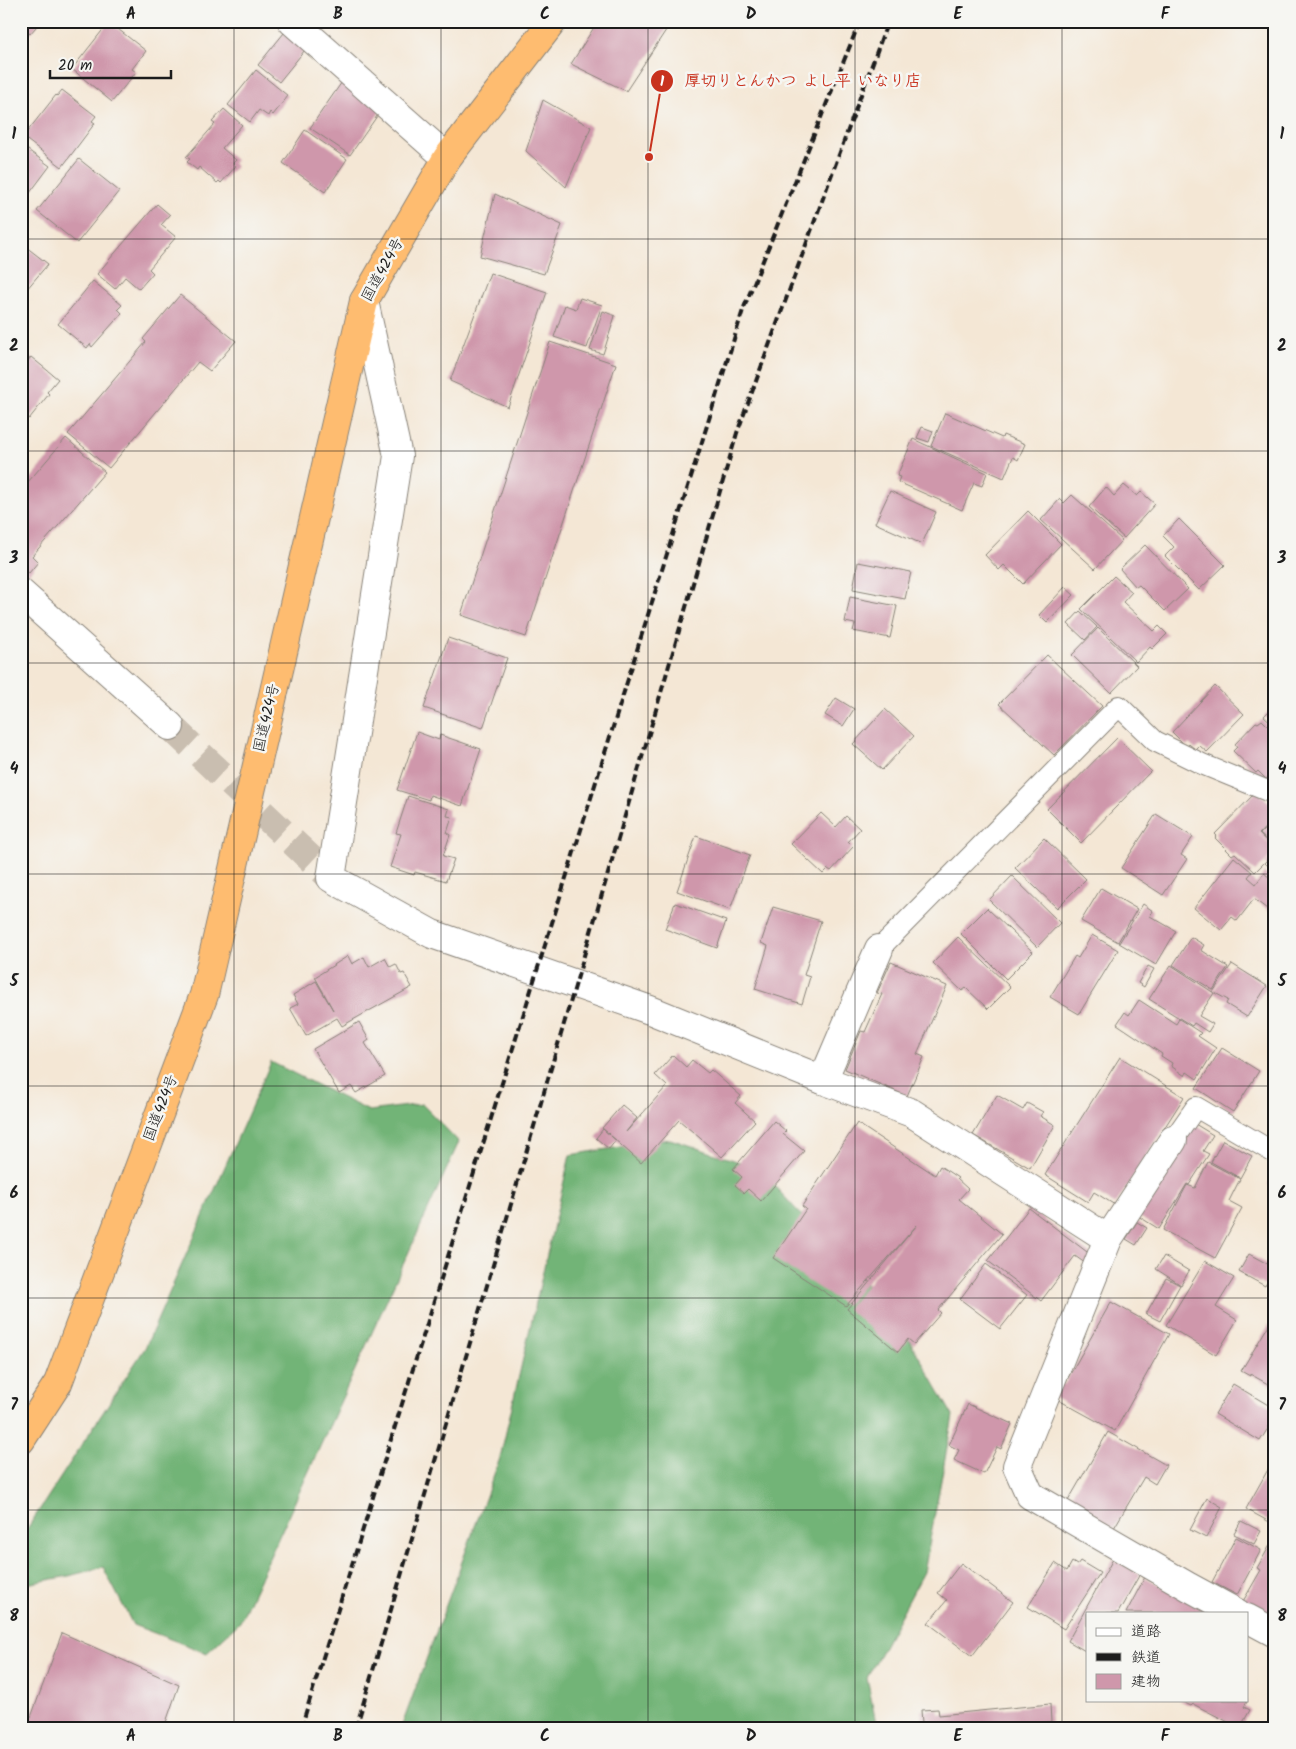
<svg xmlns="http://www.w3.org/2000/svg" width="1296" height="1749" font-family="Kalam,'Klee One',sans-serif">
<style>
.forest{fill:#72b477;stroke:#47684a}
.building{fill:#cf97ab}
.lines{fill:none;stroke-linecap:round;stroke-linejoin:round}
.street-tunnel{stroke:#c9beb0;stroke-width:28;stroke-dasharray:28 14;stroke-linecap:butt}
.lane-casing{stroke:#888278;stroke-width:22}
.street-casing{stroke:#888278;stroke-width:30}
.highway-casing{stroke:#888278;stroke-width:30}
.lane{stroke:#fff;stroke-width:20}
.street{stroke:#fff;stroke-width:28}
.highway{stroke:#febc70;stroke-width:28}
.rail{stroke:#1c1c1c;stroke-width:4;stroke-dasharray:8 4;stroke-linecap:butt}
.grid{fill:none;stroke:#1c1c1c;stroke-width:1;stroke-opacity:0.55}
.labels{text-anchor:middle;dominant-baseline:central;stroke-width:5;stroke-linejoin:round;paint-order:stroke}
.street-label{font-size:15px;fill:#1c1c1c;stroke:#f6f6f2}
.leader{fill:none;stroke:#c8321e;stroke-width:2}
.callout-dot{fill:#c8321e;stroke:#f6f6f2;stroke-width:2}
.mark-label{font-size:15px;text-anchor:middle;font-weight:bold;fill:#fff}
.callout-label{font-size:16px;text-anchor:middle;font-weight:bold;fill:#c8321e;stroke:#f6f6f2;stroke-width:5;stroke-linejoin:round;paint-order:stroke}
.neatline{fill:none;stroke:#1c1c1c;stroke-width:2}
.grid-label{font-size:16px;text-anchor:middle;font-weight:bold;fill:#1c1c1c}
</style>
<rect width="100%" height="100%" fill="#f6f6f2"/>
<filter id="ink" filterUnits="userSpaceOnUse"><feTurbulence type="fractalNoise" baseFrequency=".02" numOctaves="2"/><feDisplacementMap in="SourceGraphic" scale="10" xChannelSelector="R" yChannelSelector="G"/><feConvolveMatrix kernelMatrix="1 2 1 2 8 2 1 2 1" color-interpolation-filters="sRGB"/></filter>
<filter id="wash" filterUnits="userSpaceOnUse"><feTurbulence type="fractalNoise" baseFrequency=".0096" numOctaves="4" result="noise"/><feDisplacementMap in="SourceGraphic" scale="20" xChannelSelector="R" yChannelSelector="G"/><feGaussianBlur stdDeviation="1.12" result="paint"/><feColorMatrix in="noise" values="0 0 0 0 0 0 0 0 0 0 0 0 0 0 0 0 0 1.4 0 .05"/><feComposite in="paint" operator="in"/></filter>
<g filter="url(#wash)">
<rect width="100%" height="100%" fill="#f4e7d5"/>
<g class="forest">
<path d="M271,1062L369,1111L422,1104L459,1142L240,1622L207,1653L133,1625L103,1567L69,1576L21,1585V1538L145,1348Z"/>
<path d="M670,1139L755,1167L766,1177L895,1315L953,1416L924,1572L867,1678L877,1728H401L500,1458L570,1155Z"/>
</g>
<g id="blocks">
<g class="building">
<path d="M21,21H41L30,34L21,27Z"/>
<path d="M150,21H167L161,29Z"/>
<path d="M598,21H672L626,91L571,64Z"/>
<path d="M109,22L146,51L132,69L136,72L112,102L72,69Z"/>
<path d="M292,31L309,45L279,82L258,65L284,33L288,36Z"/>
<path d="M256,70L288,96L273,115L270,112L268,116L259,110L250,122L228,105Z"/>
<path d="M344,79L384,106L350,155L310,128Z"/>
<path d="M62,90L96,116L92,121L95,123L62,167L23,137L56,95L57,96Z"/>
<path d="M543,100L591,127L566,187L526,151Z"/>
<path d="M224,109L242,125L222,148L236,160L233,163L236,166L221,183L219,181L217,183L199,167L197,170L187,162L190,159L186,157L215,124L212,122Z"/>
<path d="M305,130L347,159L325,192L283,163Z"/>
<path d="M21,145L50,166L23,202L21,200Z"/>
<path d="M79,159L119,191L77,243L37,211Z"/>
<path d="M495,194L562,225L544,274L480,256Z"/>
<path d="M157,204L170,215L161,225L176,237L149,269L153,273L139,289L125,277L115,289L97,274Z"/>
<path d="M21,243L48,264L26,290L25,289L21,293Z"/>
<path d="M490,273L547,292L508,407L450,381Z"/>
<path d="M93,281L122,305L118,309L122,313L92,347L90,344L87,348L58,324Z"/>
<path d="M180,295L236,341L210,371L198,362L109,468L68,434L146,342L143,339Z"/>
<path d="M580,298L602,305L587,348L554,337L565,305L576,309Z"/>
<path d="M603,311L615,316L603,354L590,350Z"/>
<path d="M550,342L616,364L526,637L461,615Z"/>
<path d="M31,357L58,379L47,392L49,394L29,419L21,413V369Z"/>
<path d="M945,413L1002,438L1003,435L1025,444L1018,460L1013,457L1004,478L931,446Z"/>
<path d="M922,427L933,431L929,442L917,438Z"/>
<path d="M66,438L105,472L32,556L38,562L29,573L21,566V490Z"/>
<path d="M913,439L987,473L982,486L974,483L962,510L898,482L900,477L897,476Z"/>
<path d="M1124,485L1137,496L1141,492L1155,504L1124,538L1089,507L1106,487L1114,496Z"/>
<path d="M890,491L936,512L922,544L875,523Z"/>
<path d="M1072,495L1122,540L1095,569L1041,520L1060,499L1064,503Z"/>
<path d="M1028,511L1061,544L1023,584L1004,565L999,570L985,555Z"/>
<path d="M1179,519L1225,565L1199,590L1165,556L1174,547L1163,536Z"/>
<path d="M1145,545L1188,589L1165,611L1139,585L1136,587L1120,569Z"/>
<path d="M858,562L911,572L905,599L853,589Z"/>
<path d="M1114,576L1132,592L1123,602L1154,631L1159,626L1167,634L1152,649L1150,647L1136,662L1081,609Z"/>
<path d="M1065,587L1074,595L1047,623L1039,615Z"/>
<path d="M850,597L897,606L890,638L853,631L855,624L845,622Z"/>
<path d="M1080,611L1097,627L1085,640L1068,624Z"/>
<path d="M1098,628L1137,666L1111,693L1072,655Z"/>
<path d="M448,638L507,658L483,728L424,708Z"/>
<path d="M1047,655L1102,706L1054,755L999,704Z"/>
<path d="M1215,686L1244,714L1207,752L1200,746L1196,750L1189,744L1187,747L1172,732Z"/>
<path d="M836,698L854,709L843,726L825,715Z"/>
<path d="M1275,705V726L1264,716Z"/>
<path d="M885,709L914,736L882,770L853,744Z"/>
<path d="M1262,720L1275,733V770L1266,779L1258,771L1256,773L1233,751L1237,747L1235,744L1256,722L1258,723Z"/>
<path d="M417,732L439,740L440,735L481,749L462,806L430,795L429,800L397,790Z"/>
<path d="M1117,738L1151,771L1081,843L1047,809Z"/>
<path d="M1257,791L1275,808V817L1259,834L1275,849V852L1255,872L1235,853L1232,855L1215,838L1217,836L1215,834Z"/>
<path d="M408,796L449,809L447,816L452,817L447,833L450,835L443,856L454,859L446,881L415,872L414,875L390,867L401,834L396,833Z"/>
<path d="M821,813L836,827L846,816L860,829L848,842L853,847L831,871L828,869L823,874L791,844Z"/>
<path d="M1156,814L1193,837L1181,855L1187,859L1163,895L1121,868Z"/>
<path d="M1275,819V848L1260,834Z"/>
<path d="M696,836L750,855L730,910L677,891Z"/>
<path d="M1044,838L1086,879L1057,908L1015,868Z"/>
<path d="M1275,854V873L1265,863Z"/>
<path d="M1234,857L1252,872L1248,877L1256,884L1264,873L1275,882V908L1271,912L1254,899L1237,921L1232,917L1221,930L1194,908Z"/>
<path d="M1012,876L1060,923L1037,947L989,900Z"/>
<path d="M1101,888L1137,909L1118,942L1081,921Z"/>
<path d="M675,903L726,921L717,948L665,929Z"/>
<path d="M1143,904L1153,911L1150,916L1176,931L1156,965L1119,943Z"/>
<path d="M773,907L821,921L804,975L810,977L802,1004L755,989L768,946L761,943Z"/>
<path d="M987,908L1033,952L1006,979L961,934Z"/>
<path d="M1092,935L1118,950L1079,1014L1050,997L1075,956L1078,958Z"/>
<path d="M958,937L1010,987L988,1009L966,988L962,991L933,963Z"/>
<path d="M1191,937L1204,945L1201,950L1228,967L1213,990L1173,965Z"/>
<path d="M348,956L352,964L364,957L369,967L385,958L390,967L396,964L401,974L404,973L412,987L342,1026L337,1018L306,1036L290,1008L298,1004L293,995L316,981L333,1010L315,977Z"/>
<path d="M891,962L947,986L917,1054L924,1057L907,1096L845,1069L861,1031L865,1032L882,994L877,993Z"/>
<path d="M1232,964L1267,986L1247,1017L1226,1004L1228,1000L1213,992Z"/>
<path d="M1171,965L1214,993L1199,1016L1213,1024L1208,1032L1194,1023L1192,1026L1149,999Z"/>
<path d="M1148,966L1154,969L1144,987L1138,983Z"/>
<path d="M1139,1000L1176,1024L1179,1019L1201,1033L1198,1036L1216,1048L1197,1079L1187,1072L1185,1076L1171,1066L1172,1063L1161,1056L1162,1054L1117,1024L1125,1012L1129,1015Z"/>
<path d="M359,1022L369,1040L365,1043L385,1076L356,1093L351,1086L339,1093L313,1049Z"/>
<path d="M1222,1048L1259,1071L1233,1112L1196,1088Z"/>
<path d="M673,1055L686,1067L692,1060L708,1073L711,1070L741,1096L735,1103L755,1121L722,1157L679,1120L641,1163L602,1128L622,1105L637,1118L626,1132L667,1086L655,1075Z"/>
<path d="M1120,1057L1184,1097L1115,1205L1094,1192L1088,1202L1045,1175Z"/>
<path d="M997,1095L1023,1110L1027,1103L1043,1112L1040,1116L1055,1125L1030,1168L973,1135Z"/>
<path d="M774,1121L786,1131L783,1134L804,1151L761,1201L748,1189L744,1193L735,1185L742,1177L733,1169Z"/>
<path d="M857,1123L935,1175L940,1166L958,1178L957,1179L968,1189L959,1199L1002,1234L938,1310L941,1313L914,1344L908,1339L898,1352L847,1309L917,1225L846,1306L773,1258L806,1209L802,1206Z"/>
<path d="M1195,1124L1213,1135L1203,1151L1209,1154L1189,1185L1187,1184L1159,1229L1138,1216Z"/>
<path d="M603,1129L616,1140L609,1149L596,1138Z"/>
<path d="M1223,1140L1252,1156L1240,1178L1211,1162Z"/>
<path d="M1208,1162L1240,1179L1229,1201L1242,1208L1215,1258L1163,1230L1187,1185L1195,1188Z"/>
<path d="M1275,1176V1189L1268,1184Z"/>
<path d="M1029,1208L1095,1258L1089,1266L1075,1256L1041,1301L988,1261Z"/>
<path d="M1137,1222L1147,1228L1136,1245L1126,1239Z"/>
<path d="M1249,1254L1275,1268L1265,1286L1239,1272Z"/>
<path d="M1164,1256L1189,1271L1181,1285L1156,1269Z"/>
<path d="M1205,1261L1234,1278L1216,1307L1237,1320L1216,1355L1166,1325Z"/>
<path d="M986,1264L1027,1295L1000,1329L960,1299Z"/>
<path d="M1166,1278L1180,1285L1160,1321L1146,1314Z"/>
<path d="M1111,1302L1169,1334L1115,1431L1053,1397L1062,1383L1064,1385Z"/>
<path d="M1273,1318L1275,1319V1388L1250,1374V1376L1241,1371Z"/>
<path d="M1233,1384L1275,1409V1417L1260,1441L1215,1414Z"/>
<path d="M968,1404L1012,1424L1001,1449L997,1447L984,1474L954,1460L959,1450L949,1445Z"/>
<path d="M1108,1432L1166,1465L1155,1484L1144,1477L1114,1528L1068,1501Z"/>
<path d="M1275,1457V1525L1246,1509Z"/>
<path d="M1207,1498L1222,1507L1206,1538L1190,1530Z"/>
<path d="M1241,1521L1261,1531L1254,1544L1234,1534Z"/>
<path d="M1236,1537L1261,1550L1237,1595L1212,1582Z"/>
<path d="M1273,1540L1275,1541V1621L1242,1603L1261,1570L1257,1568Z"/>
<path d="M1113,1559L1140,1574L1118,1613H1087V1652L1068,1641Z"/>
<path d="M1080,1561L1100,1573L1064,1629L1028,1607L1055,1563L1067,1571L1072,1562L1077,1565Z"/>
<path d="M961,1563L1013,1602L972,1656L928,1623L947,1600L938,1593Z"/>
<path d="M1145,1577L1205,1610L1204,1613H1126Z"/>
<path d="M62,1633L179,1685L164,1728H27Z"/>
<path d="M1179,1700H1244L1247,1702L1244,1707L1250,1710L1240,1728L1193,1704L1191,1706Z"/>
<path d="M1050,1704L1051,1722L1017,1724V1728H936V1722L922,1723L921,1710L938,1709L939,1715Z"/>
</g>
</g>
</g>
<g filter="url(#ink)">
<use href="#blocks" fill-opacity="0" stroke="#888278" stroke-width="1"/>
<g class="lines">
<path class="street-tunnel" d="M170,726L331,878"/>
<g class="lane-casing">
<g id="lane">
<path d="M879,949L1119,706L1155,741L1202,764L1275,794"/>
<path d="M1173,1140L1196,1107L1273,1152L1275,1150"/>
</g>
</g>
<g class="street-casing">
<g id="street">
<path d="M292,21L447,158"/>
<path d="M364,301L398,456L331,878L432,934L650,1010L823,1080L912,1113L1108,1239"/>
<path d="M21,593L170,726"/>
<path d="M823,1080L879,949"/>
<path d="M1173,1140L1108,1239L1017,1466L1030,1495L1189,1587L1237,1613"/>
<path d="M1247,1618L1275,1633"/>
</g>
</g>
<g class="highway-casing">
<path id="highway" d="M21,1440L58,1383L204,995L364,301L447,158L553,21"/>
</g>
<use href="#lane" class="lane"/>
<use href="#street" class="street"/>
<use href="#highway" class="highway"/>
<g class="rail">
<path d="M301,1728L743,310L860,21"/>
<path d="M356,1728L530,1140L737,433L888,21"/>
</g>
</g>
</g>
<path class="grid" d="M234,21V1728M441,21V1728M648,21V1728M855,21V1728M1062,21V1728M21,239H1275M21,451H1275M21,663H1275M21,874H1275M21,1086H1275M21,1298H1275M21,1510H1275"/>
<g class="labels">
<g class="street-label">
<text transform="translate(383 270) rotate(-61)">国道424号</text>
<text transform="translate(267 718) rotate(-77)">国道424号</text>
<text transform="translate(161 1108) rotate(-69)">国道424号</text>
</g>
</g>
<path class="leader" d="M649 157L662 81"/>
<g class="callout-dot">
<circle cx="649" cy="157" r="5"/>
<circle cx="662" cy="81" r="12"/>
</g>
<g class="mark-label">
<text x="662" y="86">1</text>
</g>
<g class="callout-label">
<text x="803" y="86">厚切りとんかつ よし平 いなり店</text>
</g>
<rect width="1296" height="1749" fill="none" stroke="#f6f6f2" stroke-width="55"/>
<rect x="1086" y="1612" width="162" height="90" fill="#f6f6f2" stroke="#9f9f9c"/>
<rect x="1096" y="1628" width="25" height="8" fill="#ffffff" stroke="#9f9f9c"/>
<text x="1131" y="1636" font-size="15" fill="#1c1c1c">道路</text>
<rect x="1096" y="1653" width="25" height="8" fill="#1c1c1c" stroke="#9f9f9c"/>
<text x="1131" y="1662" font-size="15" fill="#1c1c1c">鉄道</text>
<rect x="1096" y="1674" width="25" height="15" fill="#cf97ab" stroke="#9f9f9c"/>
<text x="1131" y="1686" font-size="15" fill="#1c1c1c">建物</text>
<path d="M50 70v8h121v-8" fill="none" stroke="#1c1c1c" stroke-width="2.5"/>
<text x="58" y="70" font-size="15" fill="#1c1c1c" stroke="#f6f6f2" stroke-width="4" paint-order="stroke">20 m</text>
<rect x="28" y="28" width="1240" height="1694" class="neatline"/>
<g class="grid-label">
<text x="131" y="19">A</text>
<text x="338" y="19">B</text>
<text x="545" y="19">C</text>
<text x="751" y="19">D</text>
<text x="958" y="19">E</text>
<text x="1165" y="19">F</text>
<text x="14" y="139">1</text>
<text x="1282" y="139">1</text>
<text x="14" y="351">2</text>
<text x="1282" y="351">2</text>
<text x="14" y="563">3</text>
<text x="1282" y="563">3</text>
<text x="14" y="774">4</text>
<text x="1282" y="774">4</text>
<text x="14" y="986">5</text>
<text x="1282" y="986">5</text>
<text x="14" y="1198">6</text>
<text x="1282" y="1198">6</text>
<text x="14" y="1410">7</text>
<text x="1282" y="1410">7</text>
<text x="14" y="1621">8</text>
<text x="1282" y="1621">8</text>
<text x="131" y="1741">A</text>
<text x="338" y="1741">B</text>
<text x="545" y="1741">C</text>
<text x="751" y="1741">D</text>
<text x="958" y="1741">E</text>
<text x="1165" y="1741">F</text>
</g>
</svg>
